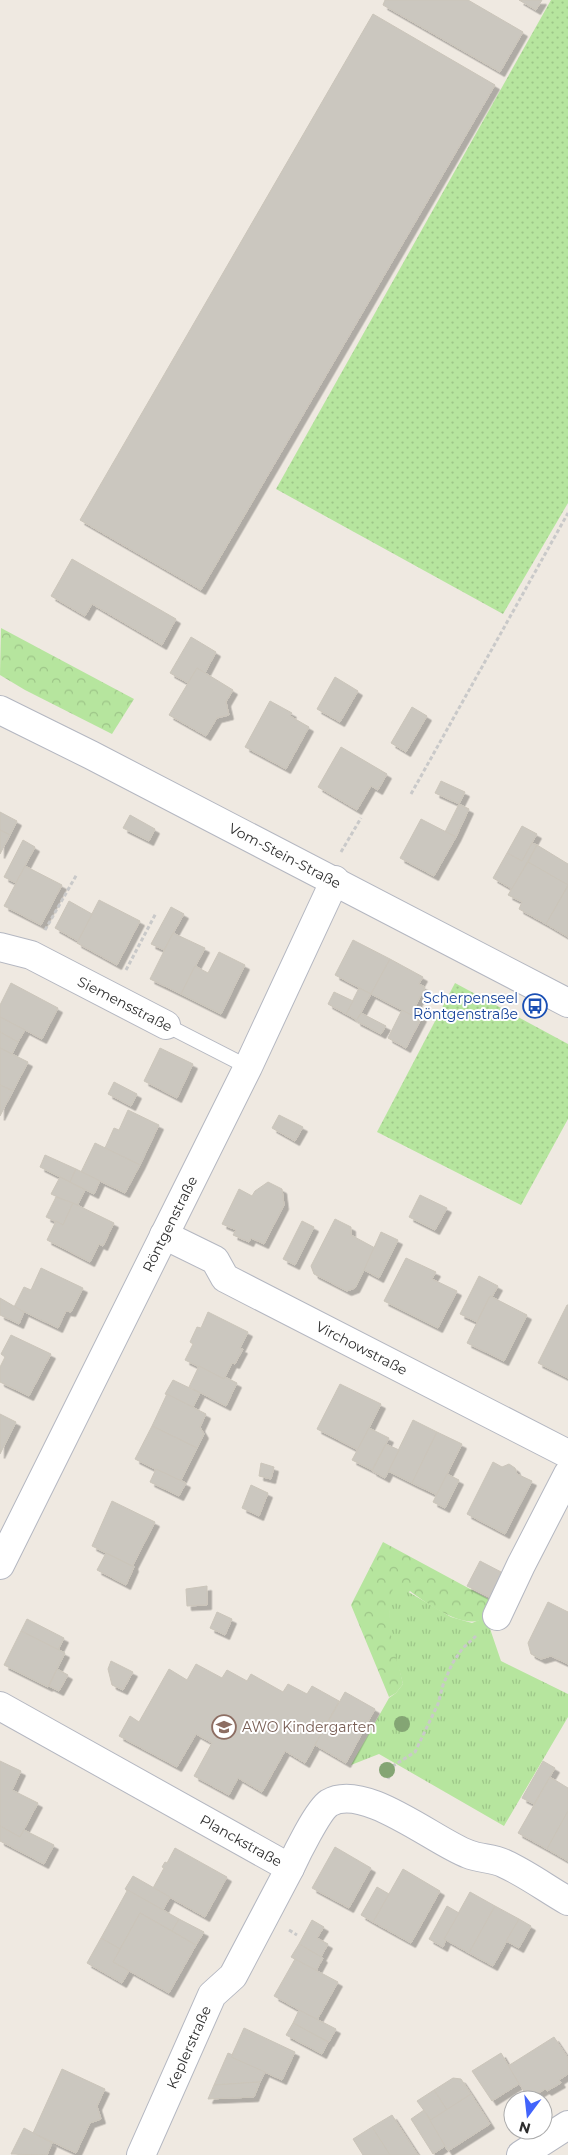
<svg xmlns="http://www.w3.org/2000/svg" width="568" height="2155" font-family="Montserrat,sans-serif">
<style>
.grass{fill:url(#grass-dots)}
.forest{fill:url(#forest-crowns)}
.park{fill:url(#park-tufts)}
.building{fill:#cbc7bf;stroke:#cbc5ba;filter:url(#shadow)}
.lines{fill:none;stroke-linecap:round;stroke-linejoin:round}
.service-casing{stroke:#b4b7c1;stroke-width:16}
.minor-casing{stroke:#b4b7c1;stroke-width:30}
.secondary-casing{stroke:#b4b7c1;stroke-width:30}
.path{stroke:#c9c9c9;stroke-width:3;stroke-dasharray:4 2.5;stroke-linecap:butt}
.service{stroke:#fff;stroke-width:14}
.minor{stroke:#fff;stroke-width:28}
.secondary{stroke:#fff;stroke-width:28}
.tree{fill:#84a574}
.labels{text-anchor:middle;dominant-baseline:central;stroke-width:4;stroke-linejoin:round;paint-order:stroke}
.street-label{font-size:14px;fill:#2e2e2e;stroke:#fff}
.transit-label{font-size:14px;fill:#164399;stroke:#fff;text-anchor:end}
.education-label{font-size:14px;fill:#785e54;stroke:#fff;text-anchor:start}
</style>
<defs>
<pattern id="grass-dots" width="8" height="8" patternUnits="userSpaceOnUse" patternTransform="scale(1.25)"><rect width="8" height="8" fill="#b6e59e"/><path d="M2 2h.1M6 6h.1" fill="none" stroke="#9dc588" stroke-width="1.8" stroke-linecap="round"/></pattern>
<pattern id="forest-crowns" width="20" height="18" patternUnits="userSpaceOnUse" patternTransform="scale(1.25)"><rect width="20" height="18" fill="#b6e59e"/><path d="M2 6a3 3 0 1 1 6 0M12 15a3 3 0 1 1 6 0" fill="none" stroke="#9dc588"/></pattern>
<pattern id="park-tufts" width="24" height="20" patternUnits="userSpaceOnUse" patternTransform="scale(1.25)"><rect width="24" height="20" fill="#b6e59e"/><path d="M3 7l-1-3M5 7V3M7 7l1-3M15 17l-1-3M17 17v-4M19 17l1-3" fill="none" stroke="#9dc588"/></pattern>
<filter id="shadow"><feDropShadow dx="4.5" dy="4.5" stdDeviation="0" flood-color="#0004"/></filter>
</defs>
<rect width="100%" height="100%" fill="#efe9e1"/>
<g class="grass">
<path d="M551,0H568V503L503,614L276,489Z"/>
<path d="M455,983L568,1044V1119L521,1205L377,1132Z"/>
</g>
<g class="forest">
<path d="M1,628L134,699L112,734L25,690L0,675Z"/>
<path d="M383,1542L496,1603C493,1607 491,1613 487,1616C468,1634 426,1603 410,1591L389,1611L393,1641L403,1684L396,1693L389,1697L351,1605Z"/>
</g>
<path class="park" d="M395,1584L451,1617L472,1623L486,1617L501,1661L568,1694V1717L504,1826L379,1754L351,1765L389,1698L396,1693L403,1684C395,1653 381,1614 395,1584Z"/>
<g class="building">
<path d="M385,0H468L523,32L500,72L383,5Z"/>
<path d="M519,0H542L536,10Z"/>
<path d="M373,14L495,85L201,590L80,520Z"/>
<path d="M72,559L176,619L162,645L92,604L85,616L51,596Z"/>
<path d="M191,637L216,652L205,673L197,668L188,683L170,673Z"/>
<path d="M197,668L233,690L226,702L229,715L217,718L206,736L169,715Z"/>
<path d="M335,677L358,691L340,722L317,709Z"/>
<path d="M270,701L292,713L290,716L309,727L286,769L245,747Z"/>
<path d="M412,707L427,716L406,752L391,743Z"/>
<path d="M341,747L387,774L378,790L371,786L357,810L318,787Z"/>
<path d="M441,781L465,792L459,804L435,793Z"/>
<path d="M459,804L469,809L456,837L445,832Z"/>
<path d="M0,812L17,821L10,835L0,830Z"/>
<path d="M130,815L155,829L149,841L123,828Z"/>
<path d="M421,819L456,837L434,876L400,858Z"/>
<path d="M522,826L537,834L522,861L507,853Z"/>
<path d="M0,830L10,835L0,854Z"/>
<path d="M23,840L35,847L16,883L4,877Z"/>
<path d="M532,843L537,845L512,889L493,878L507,853L522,861Z"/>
<path d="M537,845L568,864V885L528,862Z"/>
<path d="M528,862L568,885L546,924L519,909L522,902L508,895Z"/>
<path d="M25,866L62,885L41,925L4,906Z"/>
<path d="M568,886V937L546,924Z"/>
<path d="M99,900L140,921L117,965L77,943Z"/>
<path d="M69,901L92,914L78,941L55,928Z"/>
<path d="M171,907L184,914L164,950L151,944Z"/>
<path d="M173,933L205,948L181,994L150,979Z"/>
<path d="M353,940L390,959L371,994L335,975Z"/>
<path d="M219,952L245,965L221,1014L181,994L195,966L208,973Z"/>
<path d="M390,959L423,977L419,984L425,987L411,1015L371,994Z"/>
<path d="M11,983L58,1008L42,1039L0,1017V1005Z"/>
<path d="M359,988L371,994L357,1020L346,1014Z"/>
<path d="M334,992L353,1001L346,1014L328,1004Z"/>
<path d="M402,1010L411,1015L412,1012L422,1017L406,1048L388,1038Z"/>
<path d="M361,1013L386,1026L381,1034L356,1021Z"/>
<path d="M0,1017L25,1030L18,1042L0,1032Z"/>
<path d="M0,1032L18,1042L12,1054L0,1048Z"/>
<path d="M0,1048L28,1062L13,1091L0,1085Z"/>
<path d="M160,1048L193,1064L177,1098L144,1081Z"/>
<path d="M114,1082L137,1094L131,1106L108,1094Z"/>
<path d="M0,1085L13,1091L0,1116Z"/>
<path d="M128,1110L159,1125L140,1165L105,1148L114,1128L119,1130Z"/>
<path d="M279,1115L303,1127L295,1141L272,1128Z"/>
<path d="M95,1143L140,1165L125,1193L81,1172Z"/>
<path d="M45,1155L76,1169L70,1182L40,1167Z"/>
<path d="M76,1169L100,1181L94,1194L70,1182Z"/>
<path d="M60,1177L85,1190L77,1206L51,1194Z"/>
<path d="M268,1182L282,1189L284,1205L264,1244L251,1238L249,1242L233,1235L236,1230L222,1224L239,1189L252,1196L255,1191Z"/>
<path d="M420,1195L447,1208L435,1230L409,1217Z"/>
<path d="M56,1197L73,1203L63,1225L46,1217Z"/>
<path d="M73,1203L114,1223L103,1246L99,1244L90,1262L47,1240L56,1221L63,1225Z"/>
<path d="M335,1219L351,1227V1235L375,1248L355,1288L347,1291L314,1274L311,1266Z"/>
<path d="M302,1221L314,1227L295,1265L283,1259Z"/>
<path d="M381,1232L398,1240L379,1278L364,1270Z"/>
<path d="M406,1258L436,1272L432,1279L457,1291L438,1328L384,1301Z"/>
<path d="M41,1268L83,1288L71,1312L66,1311L58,1328L14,1307L24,1287L31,1290Z"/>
<path d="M479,1276L498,1286L492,1297L490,1296L477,1322L460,1314Z"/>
<path d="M490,1296L527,1315L504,1361L467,1343Z"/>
<path d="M0,1298L24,1312L19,1324L0,1315Z"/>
<path d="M567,1305H568V1378L538,1363Z"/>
<path d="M208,1312L248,1332L240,1348L243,1349L235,1364L232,1363L224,1379L185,1360L193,1344L190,1342L197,1327L201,1328Z"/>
<path d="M11,1335L51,1354L29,1396L0,1382V1367L5,1357L1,1354Z"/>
<path d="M199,1366L224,1379L225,1377L237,1383L226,1406L189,1387Z"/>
<path d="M173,1380L200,1393L193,1407L165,1394Z"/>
<path d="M340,1384L381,1404L358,1450L317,1429Z"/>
<path d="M167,1394L206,1414L200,1427L204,1434L197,1448L152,1426Z"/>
<path d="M0,1414L16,1422L0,1454Z"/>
<path d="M413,1420L437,1432L412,1483L388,1471Z"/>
<path d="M152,1426L197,1448L180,1482L135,1459Z"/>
<path d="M369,1428L389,1438L372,1470L352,1460Z"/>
<path d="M437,1432L462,1444L437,1495L412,1483Z"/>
<path d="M386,1444L399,1450L385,1478L372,1471Z"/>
<path d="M493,1462L502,1467L509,1464L515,1468L517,1474L532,1481L505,1534L467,1514Z"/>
<path d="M261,1463L274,1467L271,1479L259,1476Z"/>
<path d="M156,1469L186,1483L179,1496L150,1482Z"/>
<path d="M447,1474L459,1480L445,1508L433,1502Z"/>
<path d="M251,1485L268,1493L259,1516L242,1508Z"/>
<path d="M112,1501L155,1522L133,1565L134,1567L92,1546Z"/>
<path d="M106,1553L134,1567L126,1585L97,1570Z"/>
<path d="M480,1561L505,1574L493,1599L467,1586Z"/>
<path d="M207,1586V1605L187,1606L186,1589Z"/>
<path d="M548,1602L568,1612V1664L551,1656L541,1659L531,1654L528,1643Z"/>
<path d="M217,1612L232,1619L225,1635L210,1628Z"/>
<path d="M27,1619L64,1638L58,1650L21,1631Z"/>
<path d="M21,1631L65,1653L48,1687L4,1665Z"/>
<path d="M111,1661L133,1672L123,1690L112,1685L108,1669Z"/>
<path d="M196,1664L222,1678L227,1670L247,1681L251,1674L283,1692L288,1684L307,1694L312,1686L339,1701L305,1763L285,1751L262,1792L238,1778L229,1795L194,1776L212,1743L196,1734L177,1767L119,1736L130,1716L139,1722L169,1669L187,1680Z"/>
<path d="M57,1669L68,1675L59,1691L49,1686Z"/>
<path d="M345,1692L375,1709L346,1763L315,1745Z"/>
<path d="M0,1761L21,1771L12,1790L38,1803L20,1837L0,1826Z"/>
<path d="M543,1761L555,1768L534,1804L522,1798Z"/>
<path d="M550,1777L568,1788V1811L547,1849L518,1833Z"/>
<path d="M568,1811V1861L547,1849Z"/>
<path d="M0,1826L20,1837L24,1830L54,1845L44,1864L0,1841Z"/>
<path d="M335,1847L371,1868L349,1908L312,1888Z"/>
<path d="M175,1848L227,1877L205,1917L153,1888L164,1868L162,1867L165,1862L167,1863Z"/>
<path d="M403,1869L440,1891L411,1943L373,1922Z"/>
<path d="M133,1876L170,1897L163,1910L125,1889Z"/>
<path d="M377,1887L389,1894L373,1922L361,1915Z"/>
<path d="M126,1889L179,1919L172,1931L140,1913L120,1949L101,1938L127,1891Z"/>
<path d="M470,1892L495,1906L469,1953L444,1939Z"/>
<path d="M447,1906L459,1913L444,1939L446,1940L443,1947L429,1939Z"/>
<path d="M495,1906L519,1919L493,1966L469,1953Z"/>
<path d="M140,1913L196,1945L169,1993L113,1962Z"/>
<path d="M179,1919L204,1932L196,1945L172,1931Z"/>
<path d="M519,1919L531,1926L519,1948L506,1941Z"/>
<path d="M312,1920L324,1927L317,1938L328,1944L321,1957L299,1944Z"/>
<path d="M101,1938L120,1949L113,1962L129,1971L122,1983L87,1963Z"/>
<path d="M299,1944L323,1958L316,1971L291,1957Z"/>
<path d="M295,1959L338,1982L317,2020L274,1996Z"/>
<path d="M299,2010L336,2029L329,2042L293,2023Z"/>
<path d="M293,2023L328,2042L322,2054L286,2035Z"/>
<path d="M244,2028L295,2052L282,2080L231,2057Z"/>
<path d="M554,2037L568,2058V2074L559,2080L561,2083L547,2091L545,2089L529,2099L508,2066Z"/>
<path d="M228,2053L233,2055L231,2057L265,2072L260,2082L214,2085Z"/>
<path d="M501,2053L519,2084L492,2101L472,2071Z"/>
<path d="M62,2069L105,2089L97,2106L101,2119L90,2123L76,2153L33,2133Z"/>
<path d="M453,2078L461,2079L471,2094L447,2110L434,2090Z"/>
<path d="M260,2082L254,2097L208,2099L214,2085Z"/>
<path d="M434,2090L447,2110L431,2120L417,2101Z"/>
<path d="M471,2094L490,2124L448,2151L429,2121Z"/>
<path d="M424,2110L445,2146L433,2154L411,2119Z"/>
<path d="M392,2115L418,2155H390L372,2127Z"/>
<path d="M372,2127L390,2155H363L353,2139Z"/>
<path d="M24,2128L52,2143L47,2155L11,2154Z"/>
</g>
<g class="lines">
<g class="service-casing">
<path id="service" d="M166,1025L248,1067"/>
</g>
<g class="minor-casing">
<g id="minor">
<path d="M0,947L31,955L166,1025"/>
<path id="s1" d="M164,1235L215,1260L225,1278L568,1454"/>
<path id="s2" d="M0,1565L248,1067L335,880"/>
<path d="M497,1616L521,1565L568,1474"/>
<path id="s3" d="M0,1706L290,1868C296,1855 318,1810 329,1803C364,1782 435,1842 468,1854C480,1859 494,1858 505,1864C527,1874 547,1889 568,1901"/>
<path id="s4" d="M141,2155L212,1995L233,1976L290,1868"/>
<path d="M521,2155L568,2125"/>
</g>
</g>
<g class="secondary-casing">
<g id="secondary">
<path id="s5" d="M0,710L91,755L568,1003"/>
</g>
</g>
<g class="path">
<path d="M411,794L568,513"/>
<path d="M341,852L361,818"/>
<path d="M45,930L77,874"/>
<path d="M126,970L156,913"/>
<path d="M388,1779L393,1766L415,1752L438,1704L443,1685L452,1664L462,1649L476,1636"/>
<path d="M289,1930L297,1935"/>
</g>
<use href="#service" class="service"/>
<use href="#minor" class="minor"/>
<use href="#secondary" class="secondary"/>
</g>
<g class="tree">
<circle cx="402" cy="1724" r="8"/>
<circle cx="387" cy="1770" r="8"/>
</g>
<defs>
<g id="bus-ring" transform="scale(1.25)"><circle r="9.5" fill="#fff" stroke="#1a4fb4" stroke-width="1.5"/><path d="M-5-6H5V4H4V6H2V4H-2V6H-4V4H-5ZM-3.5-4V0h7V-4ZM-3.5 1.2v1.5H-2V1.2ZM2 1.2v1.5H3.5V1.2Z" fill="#1a4fb4"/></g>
<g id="school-ring" transform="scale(1.25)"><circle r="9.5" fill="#fff" stroke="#8d6e63" stroke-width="1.5"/><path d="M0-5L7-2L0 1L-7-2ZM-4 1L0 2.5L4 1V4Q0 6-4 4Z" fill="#8d6e63"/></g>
</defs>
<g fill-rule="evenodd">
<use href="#bus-ring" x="535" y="1006"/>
<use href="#school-ring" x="224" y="1727"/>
</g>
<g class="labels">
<g class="street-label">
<text stroke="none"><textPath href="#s5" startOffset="320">Vom-Stein-Straße</textPath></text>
<text transform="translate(125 1004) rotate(27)">Siemensstraße</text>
<text stroke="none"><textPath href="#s2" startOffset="381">Röntgenstraße</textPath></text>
<text stroke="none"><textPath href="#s1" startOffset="231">Virchowstraße</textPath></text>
<text stroke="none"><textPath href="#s3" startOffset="276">Planckstraße</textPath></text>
<text stroke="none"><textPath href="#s4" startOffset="118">Keplerstraße</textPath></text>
</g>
<g class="transit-label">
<text x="518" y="998">Scherpenseel<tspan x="518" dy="16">Röntgenstraße</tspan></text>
</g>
<g class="education-label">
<text x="242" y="1727">AWO Kindergarten</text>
</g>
</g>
<g transform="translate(528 2115) rotate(195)"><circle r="24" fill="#ffffff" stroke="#ababab"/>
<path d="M0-4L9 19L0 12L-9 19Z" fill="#4264fb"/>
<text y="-8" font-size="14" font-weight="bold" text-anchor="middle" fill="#2e2e2e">N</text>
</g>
</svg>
